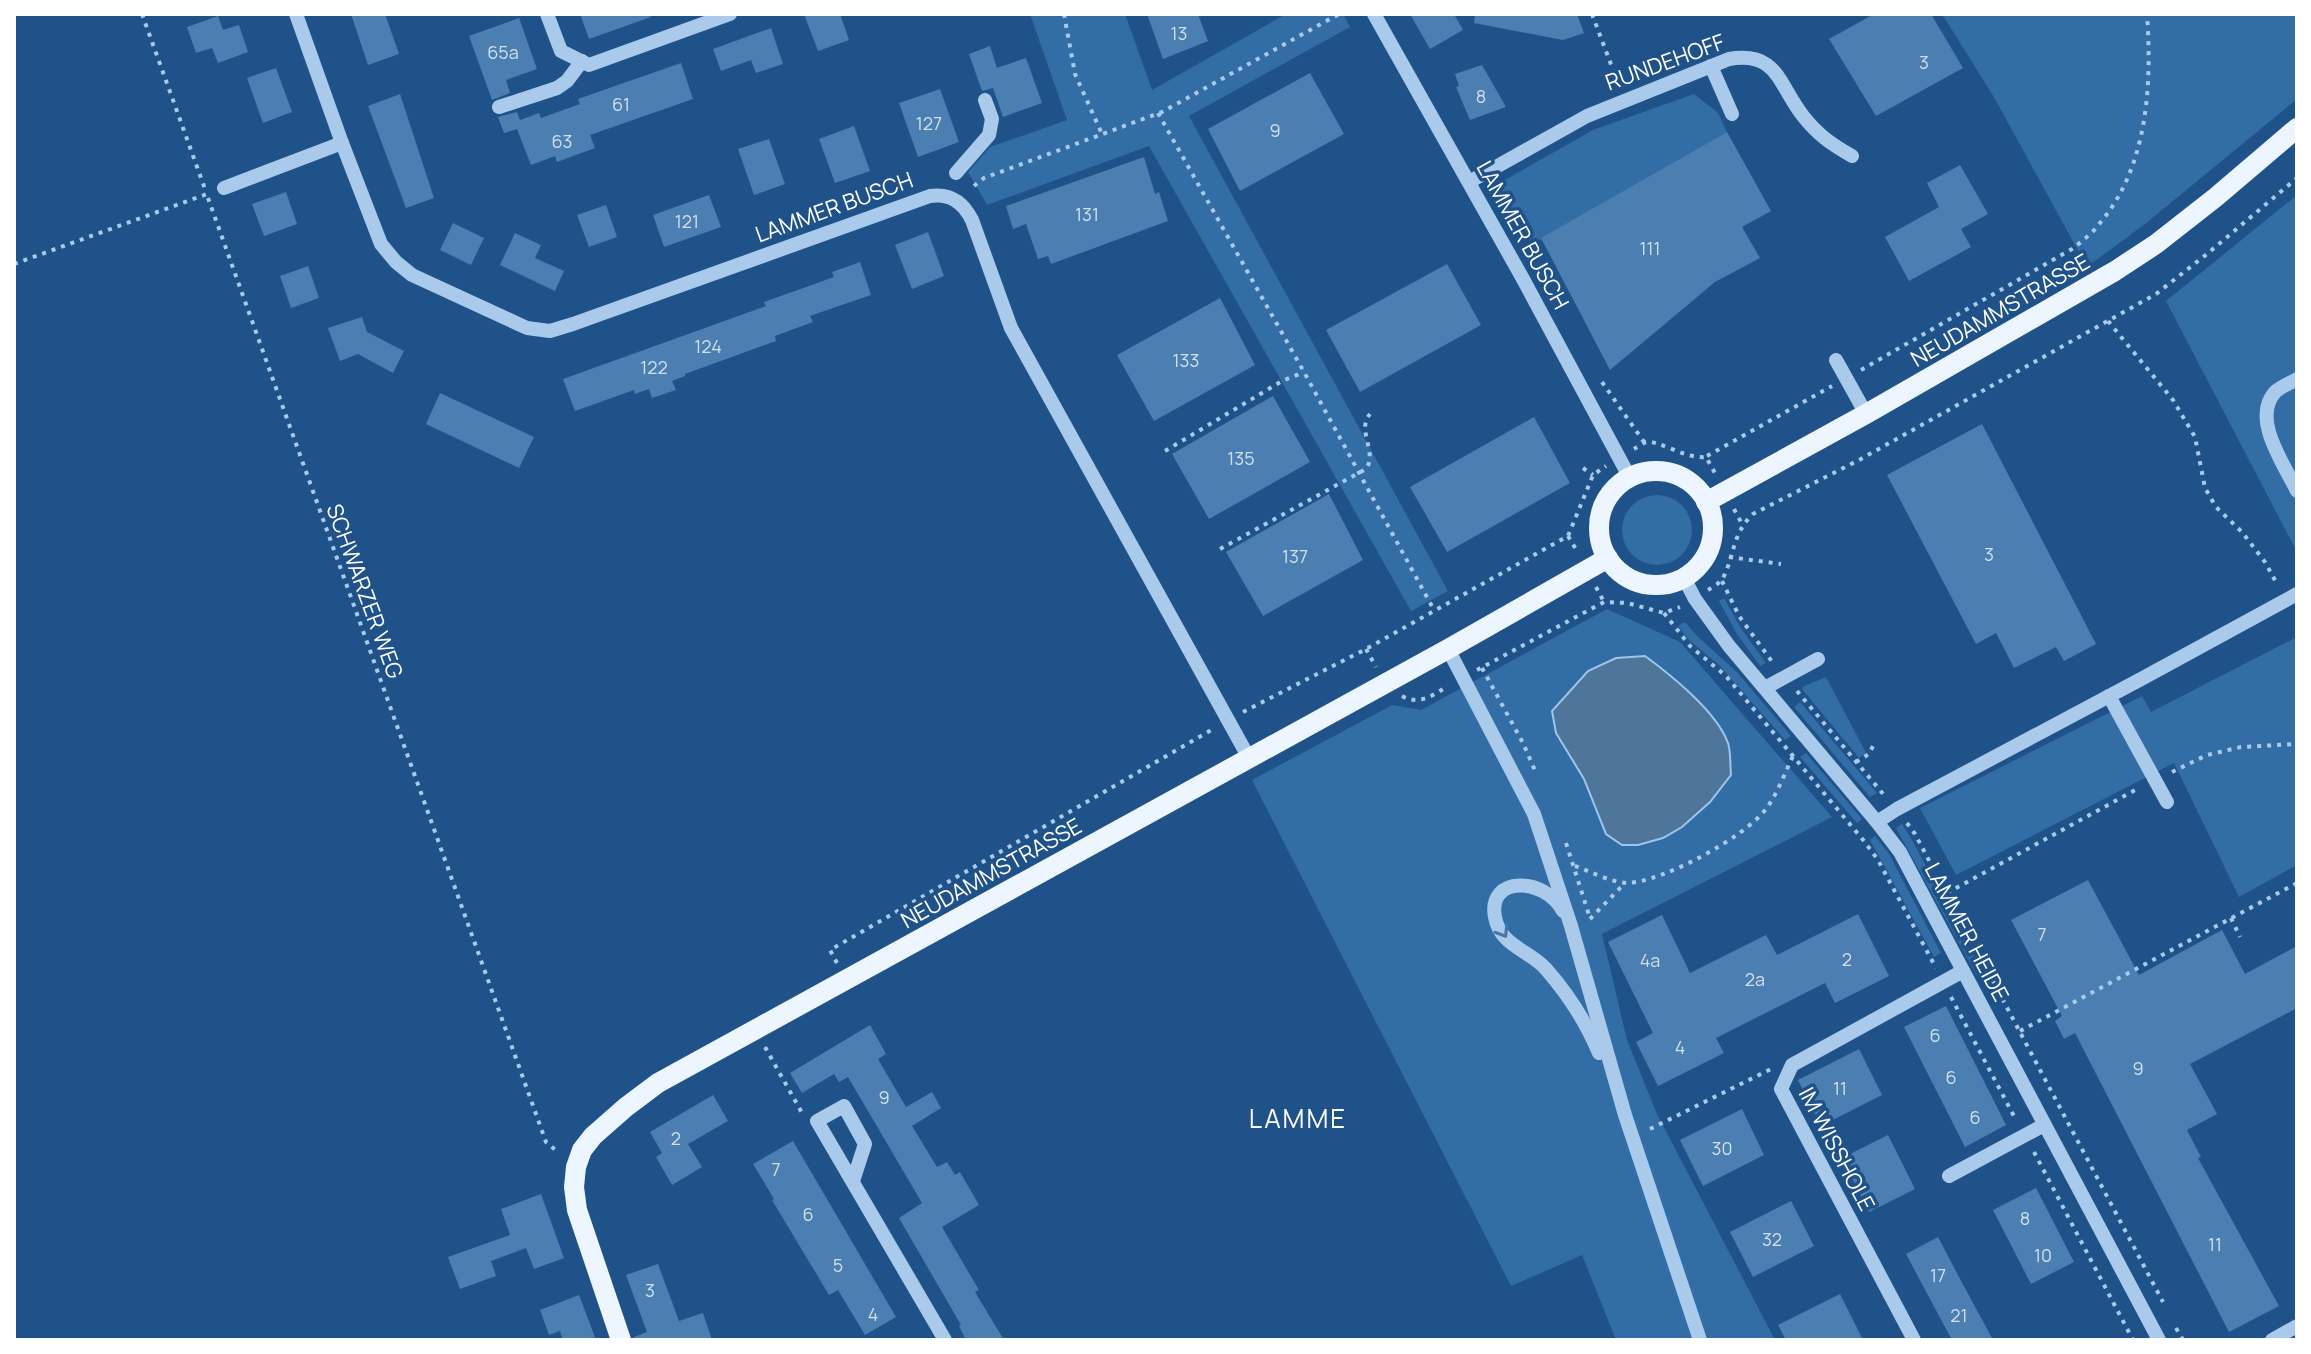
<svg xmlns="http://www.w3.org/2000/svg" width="2311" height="1354" font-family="Manrope,sans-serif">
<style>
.green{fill:#326da5}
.water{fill:#50759b;stroke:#9cc6ec;stroke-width:2}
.building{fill:#4b7fb2}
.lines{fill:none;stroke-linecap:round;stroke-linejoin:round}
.path{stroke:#a9caeb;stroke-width:4;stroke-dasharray:4 6;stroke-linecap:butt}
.minor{stroke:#a9caeb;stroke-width:14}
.major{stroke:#edf5fe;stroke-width:20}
.oneway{stroke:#4876a6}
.labels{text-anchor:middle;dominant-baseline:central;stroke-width:7;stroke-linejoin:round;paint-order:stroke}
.number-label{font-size:18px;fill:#d2dfec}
.street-label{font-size:22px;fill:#fff;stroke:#1f5288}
.quarter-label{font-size:26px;letter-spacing:2px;fill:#fff;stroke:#1f5288}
</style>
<rect width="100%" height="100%" fill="#1f5288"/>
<g class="green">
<path d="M1030,14H1125L1152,90L1286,14H1343L1350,27L1189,116L1448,591L1411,611L1149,146L987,205L968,172L990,147L1067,120Z"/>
<path d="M1942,14H2297V99L2145,224L2087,267L1995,99Z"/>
<path d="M1694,94L1718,113L1727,132L1531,245L1500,191V186L1503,181L1593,130Z"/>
<path d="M2297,195V552L2166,301Z"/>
<circle cx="1657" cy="530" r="35"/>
<path d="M1724,598L1742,630L1766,663L1760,666L1737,634L1719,601Z"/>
<path d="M1607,609L1680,642L1832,817L1602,934L1627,1040L1657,1114L1775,1340H1616L1582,1255L1511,1286L1252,780L1392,705L1421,710Z"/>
<path d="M1685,622L1696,635L1737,672L1791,736L1785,740L1719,665L1690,641L1678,626Z"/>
<path d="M2297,637V865L2239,897L2174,763L1956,875L1920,808L2142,696L2151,712Z"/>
<path d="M1826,677L1865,751V754L1859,758L1802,689L1804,686Z"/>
<path d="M1800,702L1877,793L1870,797L1794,707Z"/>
<path d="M1806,753L1862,819L1857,823L1800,757Z"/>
<path d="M1902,824L1912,840L1983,973L1977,976L1896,828Z"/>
<path d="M1875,836L1889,854L1941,953L1934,957L1870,840Z"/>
</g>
<path class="water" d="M1645,656C1671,675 1717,712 1728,743C1731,752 1730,765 1731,775L1710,802L1682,827L1663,838L1638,845H1622L1606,834L1584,779L1556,733L1552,711L1588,671L1616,658Z"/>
<g class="building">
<path d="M351,14H385L399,54L368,65Z"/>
<path d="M580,14H650L651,17L589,39Z"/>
<path d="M804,14H840L849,40L818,51Z"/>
<path d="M1147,14H1198L1208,41L1163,59Z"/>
<path d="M1410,14H1454L1463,30L1430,49Z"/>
<path d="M1475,14H1577L1584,33L1563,40L1474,23Z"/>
<path d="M1874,14H1931L1963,68L1876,116L1829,39Z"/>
<path d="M218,16L223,30L239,25L248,52L218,63L212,48L196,53L187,27Z"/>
<path d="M519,18L537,69L506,80L510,93L492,100L469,36Z"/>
<path d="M771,28L783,64L756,73L751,60L721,71L713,49Z"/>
<path d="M990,46L997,68L1026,58L1042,103L1003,117L993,88L982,91L969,54Z"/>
<path d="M681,63L693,99L590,135L595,148L557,162L555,156L531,165L517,129L504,133L498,117L517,112L520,120L539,113L541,118L580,104L578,99Z"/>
<path d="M1482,65L1506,107L1470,120L1456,87L1459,86L1455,74Z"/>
<path d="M276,68L292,112L263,123L247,78Z"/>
<path d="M1310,73L1344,134L1240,191L1208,129Z"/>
<path d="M940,89L959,142L918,157L899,103Z"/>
<path d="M400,94L434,198L406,208L368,106Z"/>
<path d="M854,126L870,171L835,183L819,139Z"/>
<path d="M1727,132L1771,211L1742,227L1760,258L1715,282L1610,370L1541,238Z"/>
<path d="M769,139L785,184L754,195L738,149Z"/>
<path d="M1144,157L1155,194L1159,192L1168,221L1051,264L1048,256L1038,259L1026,224L1013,229L1006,206Z"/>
<path d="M1960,165L1988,214L1961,229L1971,247L1909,281L1885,237L1939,207L1927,183Z"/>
<path d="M286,192L297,224L264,236L252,204Z"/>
<path d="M709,195L721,227L664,247L653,215Z"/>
<path d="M606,205L617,237L589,247L577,215Z"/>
<path d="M453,223L484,238L471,265L440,250Z"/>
<path d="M928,232L944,276L912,289L895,245Z"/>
<path d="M515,233L541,245L535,258L564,271L555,291L500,265Z"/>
<path d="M860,262L871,295L810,316L813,322L775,336L776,341L685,374V376L672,381L676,390L652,398L649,389L635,394L634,390L575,411L563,379L766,306L764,302L834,277L832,272Z"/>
<path d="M1447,264L1481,325L1360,392L1326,330Z"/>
<path d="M308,266L319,298L291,308L280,276Z"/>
<path d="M1220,298L1255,365L1154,421L1117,355Z"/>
<path d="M362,317L367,332L404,351L393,373L358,354L340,361L328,328Z"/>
<path d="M440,393L534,437L519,468L426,424Z"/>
<path d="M1273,396L1310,462L1209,519L1172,454Z"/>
<path d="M1534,417L1570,483L1447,552L1410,487Z"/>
<path d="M1982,424L2096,644L2064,661L2056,647L2014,668L1996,633L1976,644L1887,475Z"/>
<path d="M1329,494L1363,560L1263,616L1226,552Z"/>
<path d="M2088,880L2139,975L2222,930L2245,974L2297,946V1008L2190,1064L2217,1114L2187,1130L2201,1157L2198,1158L2279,1306L2229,1332L2075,1033L2064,1039L2055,1021L2062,1016L2011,920Z"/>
<path d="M1858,914L1889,976L1835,1003L1825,983L1716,1038L1724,1053L1658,1086L1636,1042L1653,1033L1608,942L1662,915L1690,973L1766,935L1777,955Z"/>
<path d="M1946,1006L2006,1125L1965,1147L1904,1027Z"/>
<path d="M870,1025L886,1054L878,1059L906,1107L932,1092L941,1108L912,1126L937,1167L947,1162L955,1175L960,1172L979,1205L942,1227L979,1290L975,1292L1004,1340H966L959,1326L961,1325L899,1218L922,1203L848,1077L839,1082L834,1074L802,1093L790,1073Z"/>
<path d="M1859,1049L1882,1095L1821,1126L1798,1080Z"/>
<path d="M713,1095L728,1121L688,1144L702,1167L672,1185L656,1157L662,1153L650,1132Z"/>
<path d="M1742,1109L1764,1155L1703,1186L1680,1140Z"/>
<path d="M1888,1135L1915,1189L1869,1212L1842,1158Z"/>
<path d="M793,1141L896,1317L865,1335L838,1290L829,1295L772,1200L774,1199L753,1164Z"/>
<path d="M2036,1188L2074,1262L2031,1284L1993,1210Z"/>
<path d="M541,1194L564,1258L534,1269L526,1248L491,1261L496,1276L460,1289L448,1257L510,1235L501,1209Z"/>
<path d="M1791,1201L1814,1246L1753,1277L1730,1232Z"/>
<path d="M1938,1237L1959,1277L1993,1340H1952L1938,1314L1906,1254Z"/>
<path d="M658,1264L679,1321L703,1313L712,1340H634V1337L647,1332L626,1275Z"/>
<path d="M1840,1294L1863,1340H1786L1778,1325Z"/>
<path d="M579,1295L596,1340H563L560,1331L549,1335L540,1310Z"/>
</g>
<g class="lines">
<g class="path">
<path d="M142,14L205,189"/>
<path d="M1064,14L1075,74L1102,134"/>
<path d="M1592,14L1618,83"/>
<path d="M1158,113L1304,372L1434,610"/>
<path d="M974,186L984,178L1162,112L1339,14"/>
<path d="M208,198L546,1142L558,1152"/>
<path d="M14,264L207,194"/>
<path d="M2108,321L2173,400L2195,437L2205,488L2216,507L2242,532L2265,562L2277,584"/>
<path d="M1861,370L2072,249C2082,241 2093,233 2100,223C2148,166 2152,85 2147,14"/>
<path d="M1602,382L1644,442"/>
<path d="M1634,449C1637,447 1643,443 1646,442C1659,440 1685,459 1706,457L1715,473"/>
<path d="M1165,451L1282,381L1304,372"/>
<path d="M1707,456L1832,386"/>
<path d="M1583,468L1593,475"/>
<path d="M1734,509L1742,524"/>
<path d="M1568,536L1577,551"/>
<path d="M1220,549L1366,469C1378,452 1356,430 1370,414"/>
<path d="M1729,557L1781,564"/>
<path d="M1722,581L1739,616L1773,663"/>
<path d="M1596,587L1604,602"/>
<path d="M1708,590C1713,587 1720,583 1723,578C1735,554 1732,534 1753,514L1859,460L2156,294L2207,254L2297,178"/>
<path d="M1664,613L1690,646L1726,676L1864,841L1878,860L1936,968"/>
<path d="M1366,649L1376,667"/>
<path d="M1482,668L1523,743L1536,773"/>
<path d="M1477,670L1604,602L1627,603L1664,613L1680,607"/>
<path d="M1797,691L1884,795"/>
<path d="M1402,696C1420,706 1433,695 1448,686"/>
<path d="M1243,712L1366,649L1568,536L1593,475L1606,466"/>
<path d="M1856,762L1869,754L1875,742"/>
<path d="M2172,772L2207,755L2241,747L2297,744"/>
<path d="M1907,823L1915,834L2163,1302"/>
<path d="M1566,843L1589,915"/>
<path d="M1575,866C1589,871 1613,883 1627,883C1663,882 1745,837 1766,809C1778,793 1785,772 1794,754"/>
<path d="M1947,893L2139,788"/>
<path d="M2231,918L2240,937"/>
<path d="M1590,919L1625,883"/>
<path d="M837,963L830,950L1215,728"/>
<path d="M1951,997L2016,1120"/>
<path d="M2020,1031L2297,883"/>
<path d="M765,1047L802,1113"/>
<path d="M1650,1129L1771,1069"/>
<path d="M2034,1152L2133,1340"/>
<path d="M2176,1328L2183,1340"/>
</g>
<g class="minor">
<path d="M296,14L342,143L381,244L396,262L412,275L527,328L550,331L573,324L930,196C950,193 963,202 972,220L1011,328L1249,758"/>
<path d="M547,14L561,51L589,65L730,14"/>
<path d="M1374,14L1523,279L1630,478"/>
<path d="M1711,66L1732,114"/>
<path d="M499,107L557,88L567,81L582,61"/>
<path d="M956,173L989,135L992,119L985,100"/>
<path d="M1469,182L1587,116L1729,59C1778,51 1778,84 1803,116C1818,135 1831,144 1852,156"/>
<path d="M224,188L342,143"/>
<path d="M1836,360L1866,414"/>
<path d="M2297,379C2290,383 2280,387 2275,392C2251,419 2284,464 2297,491"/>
<path d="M1684,578L1695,599L1729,646L1877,822L1900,852L2159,1340"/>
<path d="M1448,649L1534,814L1571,926L1625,1115L1700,1340"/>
<path d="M1765,688L1818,659"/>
<path d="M2109,696L2167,802"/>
<path d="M1877,822L1897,809L2143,678L2297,594"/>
<path d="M1563,911C1545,877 1487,875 1495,917C1500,946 1529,950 1546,969C1568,994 1586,1022 1599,1053"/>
<path d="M1949,1176L2044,1125"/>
<path d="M853,1181L865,1144L844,1106L817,1121L945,1340"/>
<path d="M1914,1340L1781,1089L1792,1065L1963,971"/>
<path d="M2272,1340L2297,1326"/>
</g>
<g class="major">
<circle cx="1656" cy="528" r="57"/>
<path d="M1706,502L1866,414L2115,271L2156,244L2216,197L2297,128"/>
<path d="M621,1340L577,1210L574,1187L576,1167L582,1150L593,1136L626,1107L658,1083L1448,649L1608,558"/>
</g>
</g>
<defs><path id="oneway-chevron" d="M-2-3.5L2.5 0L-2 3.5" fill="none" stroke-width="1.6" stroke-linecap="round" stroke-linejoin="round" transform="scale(2)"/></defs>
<use class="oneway" href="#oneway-chevron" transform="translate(1503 932) rotate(58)"/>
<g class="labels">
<g class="number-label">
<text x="1179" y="33">13</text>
<text x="503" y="52">65a</text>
<text x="1924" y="62">3</text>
<text x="1481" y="96">8</text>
<text x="621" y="104">61</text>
<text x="929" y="123">127</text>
<text x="1275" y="130">9</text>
<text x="562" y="141">63</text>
<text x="1087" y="214">131</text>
<text x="687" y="221">121</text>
<text x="1650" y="248">111</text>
<text x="708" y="346">124</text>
<text x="1186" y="360">133</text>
<text x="654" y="367">122</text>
<text x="1241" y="458">135</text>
<text x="1989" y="554">3</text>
<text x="1295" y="556">137</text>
<text x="2042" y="934">7</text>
<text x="1847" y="959">2</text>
<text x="1650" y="960">4a</text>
<text x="1755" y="979">2a</text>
<text x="1935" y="1035">6</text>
<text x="1680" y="1047">4</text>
<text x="2138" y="1068">9</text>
<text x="1951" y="1077">6</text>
<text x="1840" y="1088">11</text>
<text x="884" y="1097">9</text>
<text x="1975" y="1117">6</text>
<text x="676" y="1138">2</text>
<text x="1722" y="1148">30</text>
<text x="776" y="1169">7</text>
<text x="808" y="1214">6</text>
<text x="2025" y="1218">8</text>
<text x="1772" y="1239">32</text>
<text x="2215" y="1244">11</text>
<text x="2043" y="1255">10</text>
<text x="838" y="1265">5</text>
<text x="1938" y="1275">17</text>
<text x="650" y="1290">3</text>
<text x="873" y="1314">4</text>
<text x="1959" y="1315">21</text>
</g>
<g class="street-label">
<text transform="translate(1665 62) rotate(-20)">RUNDEHOFF</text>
<text transform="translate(834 207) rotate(-20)">LAMMER BUSCH</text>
<text transform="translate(1523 235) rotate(61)">LAMMER BUSCH</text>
<text transform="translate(2000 310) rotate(-30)">NEUDAMMSTRASSE</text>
<text transform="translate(365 591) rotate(70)">SCHWARZER WEG</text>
<text transform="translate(991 873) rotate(-29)">NEUDAMMSTRASSE</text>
<text transform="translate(1967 932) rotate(62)">LAMMER HEIDE</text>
<text transform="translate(1837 1149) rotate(62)">IM WISSHOLE</text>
</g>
<g class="quarter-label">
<text x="1298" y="1118">LAMME</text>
</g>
</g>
<rect width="2311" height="1354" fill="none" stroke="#ffffff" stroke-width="32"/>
</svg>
